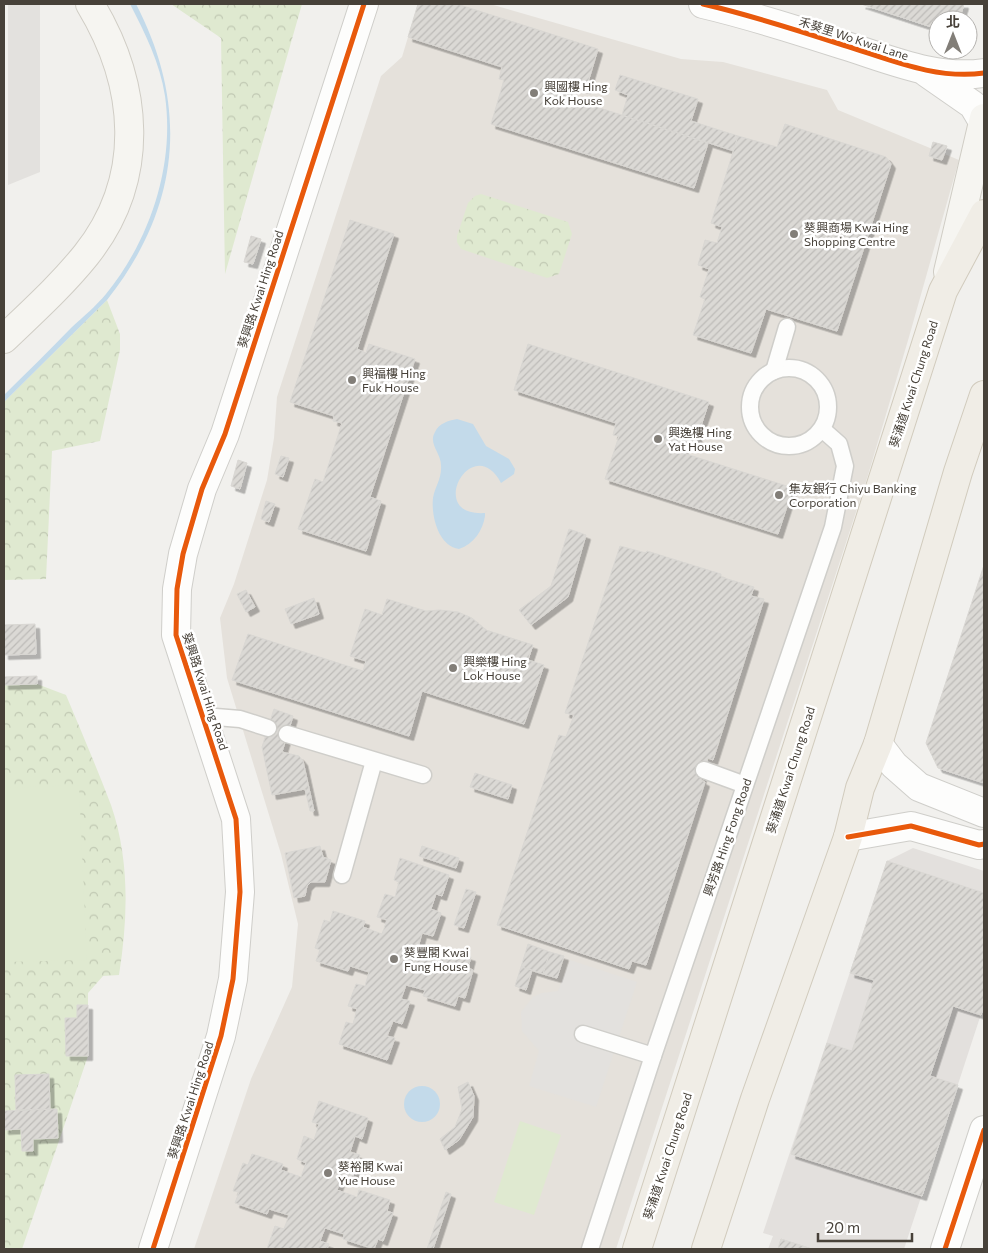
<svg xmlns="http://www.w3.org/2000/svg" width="988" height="1253" font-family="Commissioner,'Noto Sans TC',sans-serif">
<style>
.residential{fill:#e5e1db}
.industrial{fill:#e3e0dd}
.forest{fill:url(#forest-crowns)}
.garden{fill:#dfe9d0}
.parking{fill:#e3e1de}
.water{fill:#c3daea}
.building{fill:url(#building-hatch);stroke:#d9d7d3;filter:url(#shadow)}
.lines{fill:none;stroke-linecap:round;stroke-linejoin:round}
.service-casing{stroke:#cfceca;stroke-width:19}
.tertiary-casing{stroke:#cfceca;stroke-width:30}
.secondary-casing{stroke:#d0cdc5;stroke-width:30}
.primary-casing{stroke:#d1cbbd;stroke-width:30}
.service{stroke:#fdfdfc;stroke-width:16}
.tertiary{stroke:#fdfdfc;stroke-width:28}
.secondary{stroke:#f6f5f1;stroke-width:28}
.primary{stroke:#f0ede6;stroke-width:28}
.cycleway-casing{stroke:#fff;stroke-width:8}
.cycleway{stroke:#e8590c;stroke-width:5}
.poi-dot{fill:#827e78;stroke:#fff;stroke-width:2}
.labels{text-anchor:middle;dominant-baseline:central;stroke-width:5;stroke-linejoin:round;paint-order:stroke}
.street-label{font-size:12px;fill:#474139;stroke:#fff}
.poi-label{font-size:12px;fill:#474139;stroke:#fff;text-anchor:start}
</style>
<defs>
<pattern id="forest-crowns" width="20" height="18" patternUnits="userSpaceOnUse" patternTransform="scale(1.25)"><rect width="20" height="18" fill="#dfe9d0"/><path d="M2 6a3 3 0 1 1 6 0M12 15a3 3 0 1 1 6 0" fill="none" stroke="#c1c9b3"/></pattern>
<pattern id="building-hatch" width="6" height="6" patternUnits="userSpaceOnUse" patternTransform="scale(1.25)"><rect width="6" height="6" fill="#dbd9d5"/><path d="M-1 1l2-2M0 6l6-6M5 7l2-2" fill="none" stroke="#bdbbb8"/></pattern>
<filter id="shadow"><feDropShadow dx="4.5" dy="4.5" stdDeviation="0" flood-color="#0004"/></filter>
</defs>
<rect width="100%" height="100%" fill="#f1f0ed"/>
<path class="residential" d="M418,4H490L681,59L723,62L827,90L838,110L959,160L909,337L868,475L616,1249H194L251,1079L292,987L298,924L281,854L227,678L220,618L234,584L267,480L274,438L277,397L381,76L402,57Z"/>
<path class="industrial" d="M913,848L984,871V1005L904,1249H768L773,1236L763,1233L887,861Z"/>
<g class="forest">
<path d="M171,4H302L225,274L221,38Z"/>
<path d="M481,194L568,222L572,234L559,274L547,278L461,249L457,242V236L468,203L475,196Z"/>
<path d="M107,300L120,334V350L100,441L52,451L46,579L4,580V402Z"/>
<path d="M37,684L66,695C81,731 97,768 111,805C130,860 128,918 119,975L103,976L88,993V1056L22,1249H4V685Z"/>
</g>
<g class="garden">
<path d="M79,785L87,960L4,962V788Z"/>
<path d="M520,1121L561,1135L534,1215L494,1202Z"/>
</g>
<g class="parking">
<path d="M8,4H40V172L8,185Z"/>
<path d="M570,960L637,982L596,1107L529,1086L539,1051L522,1031L521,1012L533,997L542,993L558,991Z"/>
</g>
<g class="water">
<path d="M130,4H136C190,108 180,208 107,300L4,402V395C26,373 49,351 71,328C83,317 96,306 106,294C150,240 175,165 165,96C160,63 145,33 130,4Z"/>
<path d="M457,419L473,424L486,446L509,459L515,469L514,474L501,483C473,430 424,517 485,513V516C483,530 474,544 459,549C438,546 431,515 433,498C435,486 442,479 441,465C441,453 428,444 435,432C439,423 448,421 457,419Z"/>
<circle cx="422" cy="1104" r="18"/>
</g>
<g class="building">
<path d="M418,4H457L598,49L586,89L569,84L566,97L708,143L694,188L491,124L504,80L499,79L502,67L408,37Z"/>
<path d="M861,4H964L959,20H938V29Z"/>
<path d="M882,4H964L959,20H938V29L880,10Z"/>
<path d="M620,75L698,99L691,121L738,136L734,151L622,115L628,95L615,90Z"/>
<path d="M785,124L886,157L891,164L837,331L766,309L751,353L693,335L705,299L700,297L709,269L698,265L705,240L717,243L722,227L711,223L738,136L777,147Z"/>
<path d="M933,142L947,146L942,160L929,156Z"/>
<path d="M350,220L394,234L357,349L366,353L369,344L415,359L370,497L381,501L366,551L298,529L315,479L323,482L342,423L333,421L334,416L290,402Z"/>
<path d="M251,236L261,239L253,264L244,262Z"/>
<path d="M528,344L709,402L695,444L686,441L683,453L793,488L778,534L605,479L619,436L613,435L616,423L514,390Z"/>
<path d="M281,456L289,458L283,477L275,474Z"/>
<path d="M238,460L247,463L240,489L231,486Z"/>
<path d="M266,501L275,504L269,522L261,519Z"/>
<path d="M569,529L586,535L568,597L531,625L519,610L551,586Z"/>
<path d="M620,546L646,553L647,551L721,574V577L754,587L751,596L764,599L713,760L708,758L701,780L705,782L646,965L632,961L629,969L497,925L559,735L566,737L574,715L565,713Z"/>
<path d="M984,565V783L938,768L926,743Z"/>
<path d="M246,590L255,607L246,612L237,594Z"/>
<path d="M314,598L319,614L291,624L285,609Z"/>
<path d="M387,599L426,611L440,610L458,612L472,618L486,630L533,645L528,660L544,665L524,724L422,691L409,736L232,680L248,634L363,671L366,661L350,656L365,609L382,615Z"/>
<path d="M35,624L36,654L4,655V625Z"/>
<path d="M37,676V684L4,685V677Z"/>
<path d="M274,709L293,716L282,752L299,756L303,761L314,811H310L305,789L272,795L262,747Z"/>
<path d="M475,773L512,785L508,799L470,787Z"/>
<path d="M320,846L323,857L331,860L325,882H311L307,886L305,896L294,898L285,853Z"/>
<path d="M422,846L459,858L456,868L419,856Z"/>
<path d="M400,858L449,875L442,896L436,894L431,909L441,913L433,936L422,933L418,948L437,953L440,948L471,957L468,968L473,970L465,998L458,996L455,1006L423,996L425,990L406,985L401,999L410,1001L402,1024L393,1021L387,1036L395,1038L387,1060L339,1044L346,1022L353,1024L357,1009L348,1006L356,984L365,986L369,972L350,966L348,971L316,961L320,950L315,948L324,920L330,922L333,911L365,921L363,927L382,934L387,920L377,917L385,894L395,897L399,882L394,880Z"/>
<path d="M887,861L984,893V1005L981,1015L953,1006L930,1076L958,1085L922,1196L791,1154L827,1043L852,1051L874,980L850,973Z"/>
<path d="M466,889L476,892L464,928L454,925Z"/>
<path d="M528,944L550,952L543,974L521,967Z"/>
<path d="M550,952L564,956L557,978L543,974Z"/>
<path d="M521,967L532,970L526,990L515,986Z"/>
<path d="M77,1005H88V1056H66L65,1018H77Z"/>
<path d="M49,1074L50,1109L16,1110L15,1075Z"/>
<path d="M468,1082L474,1096L473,1117L459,1140L445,1150L440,1139L455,1127L462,1109L458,1087Z"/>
<path d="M319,1101L368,1118L362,1139L355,1136L350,1152L360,1155L352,1179L342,1176L337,1190L357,1197L359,1190L390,1200L387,1211L393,1213L383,1241L378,1239L374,1249L343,1239L344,1234L325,1228L320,1241L329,1244L327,1249H267L275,1226L284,1229L289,1215L269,1209L267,1214L235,1203L239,1192L233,1191L243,1163L248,1165L252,1154L283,1164L281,1170L301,1177L306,1163L297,1159L304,1136L314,1140L319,1124L312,1122Z"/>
<path d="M57,1109L58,1138L33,1139V1151H22L21,1129L4,1130V1111Z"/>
<path d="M446,1192L451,1194L433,1249H427Z"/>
<path d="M781,1239L812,1249H778Z"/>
<path d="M781,1239L812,1249H778Z"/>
</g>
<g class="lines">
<g class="service-casing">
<g id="service">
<circle cx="789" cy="407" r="39"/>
<path d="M774,371L787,327"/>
<path d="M204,716L240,719L268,728"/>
<path d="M287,734L423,775"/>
<path d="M704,770L745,785"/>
<path d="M342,875L374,761"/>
<path d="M583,1034L653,1056"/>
<path d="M590,1249L653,1056L833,527L845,466L839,444L822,429"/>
</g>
</g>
<g class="tertiary-casing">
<g id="tertiary">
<path d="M703,4C750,15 797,30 843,45C889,59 935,80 984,73"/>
<path d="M927,73L973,105L983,122"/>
<path d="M878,744L894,765L919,787L984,813"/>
<path d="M848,837L911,826L979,845L984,844"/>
<path d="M153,1249L221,1036L233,979L240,892L236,819L176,635L177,589L183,554L202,489L225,434L364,4"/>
<path d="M945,1249L984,1130"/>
</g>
</g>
<g class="secondary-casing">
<g id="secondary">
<path d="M948,272L984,118"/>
<path d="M4,339C32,312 61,286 86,255C147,178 139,85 90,4"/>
</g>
</g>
<g class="primary-casing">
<g id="primary">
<path d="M637,1249L943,291L984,214"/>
<path d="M706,1249L755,1099L848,837L860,788L878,744L958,472L984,395"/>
</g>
</g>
<use href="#service" class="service"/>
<use href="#tertiary" class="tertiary"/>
<use href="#secondary" class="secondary"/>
<use href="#primary" class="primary"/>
<g class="cycleway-casing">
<g id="cycleway">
<path d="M703,4C750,15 797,30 843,45C889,59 935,80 984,73"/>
<path d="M848,837L911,826L979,845L984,844"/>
<path d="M153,1249L221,1036L233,979L240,892L236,819L176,635L177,589L183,554L202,489L225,434L364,4"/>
<path d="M945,1249L984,1130"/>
</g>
</g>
<use href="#cycleway" class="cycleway"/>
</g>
<g class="poi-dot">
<circle cx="534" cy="93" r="5"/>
<circle cx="794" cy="234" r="5"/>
<circle cx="352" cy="380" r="5"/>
<circle cx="658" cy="439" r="5"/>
<circle cx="779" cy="495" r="5"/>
<circle cx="453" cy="668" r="5"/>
<circle cx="394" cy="959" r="5"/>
<circle cx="328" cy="1173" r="5"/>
</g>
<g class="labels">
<g class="street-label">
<text transform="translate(854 38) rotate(18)">禾葵里 Wo Kwai Lane</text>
<text transform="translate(260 289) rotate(-72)">葵興路 Kwai Hing Road</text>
<text transform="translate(913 384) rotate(-72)">葵涌道 Kwai Chung Road</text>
<text transform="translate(206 691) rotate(72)">葵興路 Kwai Hing Road</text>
<text transform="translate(790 770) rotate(-72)">葵涌道 Kwai Chung Road</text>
<text transform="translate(727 837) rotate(-71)">興芳路 Hing Fong Road</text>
<text transform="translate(190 1100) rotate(-72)">葵興路 Kwai Hing Road</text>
<text transform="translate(667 1156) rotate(-72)">葵涌道 Kwai Chung Road</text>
</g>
<g class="poi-label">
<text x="544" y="86">興國樓 Hing<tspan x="544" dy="14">Kok House</tspan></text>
<text x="804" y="227">葵興商場 Kwai Hing<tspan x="804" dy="14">Shopping Centre</tspan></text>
<text x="362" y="373">興福樓 Hing<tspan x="362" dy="14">Fuk House</tspan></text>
<text x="668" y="432">興逸樓 Hing<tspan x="668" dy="14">Yat House</tspan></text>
<text x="789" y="488">集友銀行 Chiyu Banking<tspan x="789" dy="14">Corporation</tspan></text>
<text x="463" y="661">興樂樓 Hing<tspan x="463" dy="14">Lok House</tspan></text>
<text x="404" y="952">葵豐閣 Kwai<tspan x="404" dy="14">Fung House</tspan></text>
<text x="338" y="1166">葵裕閣 Kwai<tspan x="338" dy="14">Yue House</tspan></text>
</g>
</g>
<rect width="988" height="1253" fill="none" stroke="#474139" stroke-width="10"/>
<g transform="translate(953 35)"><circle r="24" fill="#ffffff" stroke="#b5b3b0"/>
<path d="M0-4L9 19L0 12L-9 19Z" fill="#827e78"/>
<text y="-8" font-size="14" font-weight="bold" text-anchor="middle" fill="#474139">北</text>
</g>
<path d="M818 1233v8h94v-8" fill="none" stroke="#474139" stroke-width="2.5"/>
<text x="826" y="1233" font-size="15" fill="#474139" stroke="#ffffff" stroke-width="4" paint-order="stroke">20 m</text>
</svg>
